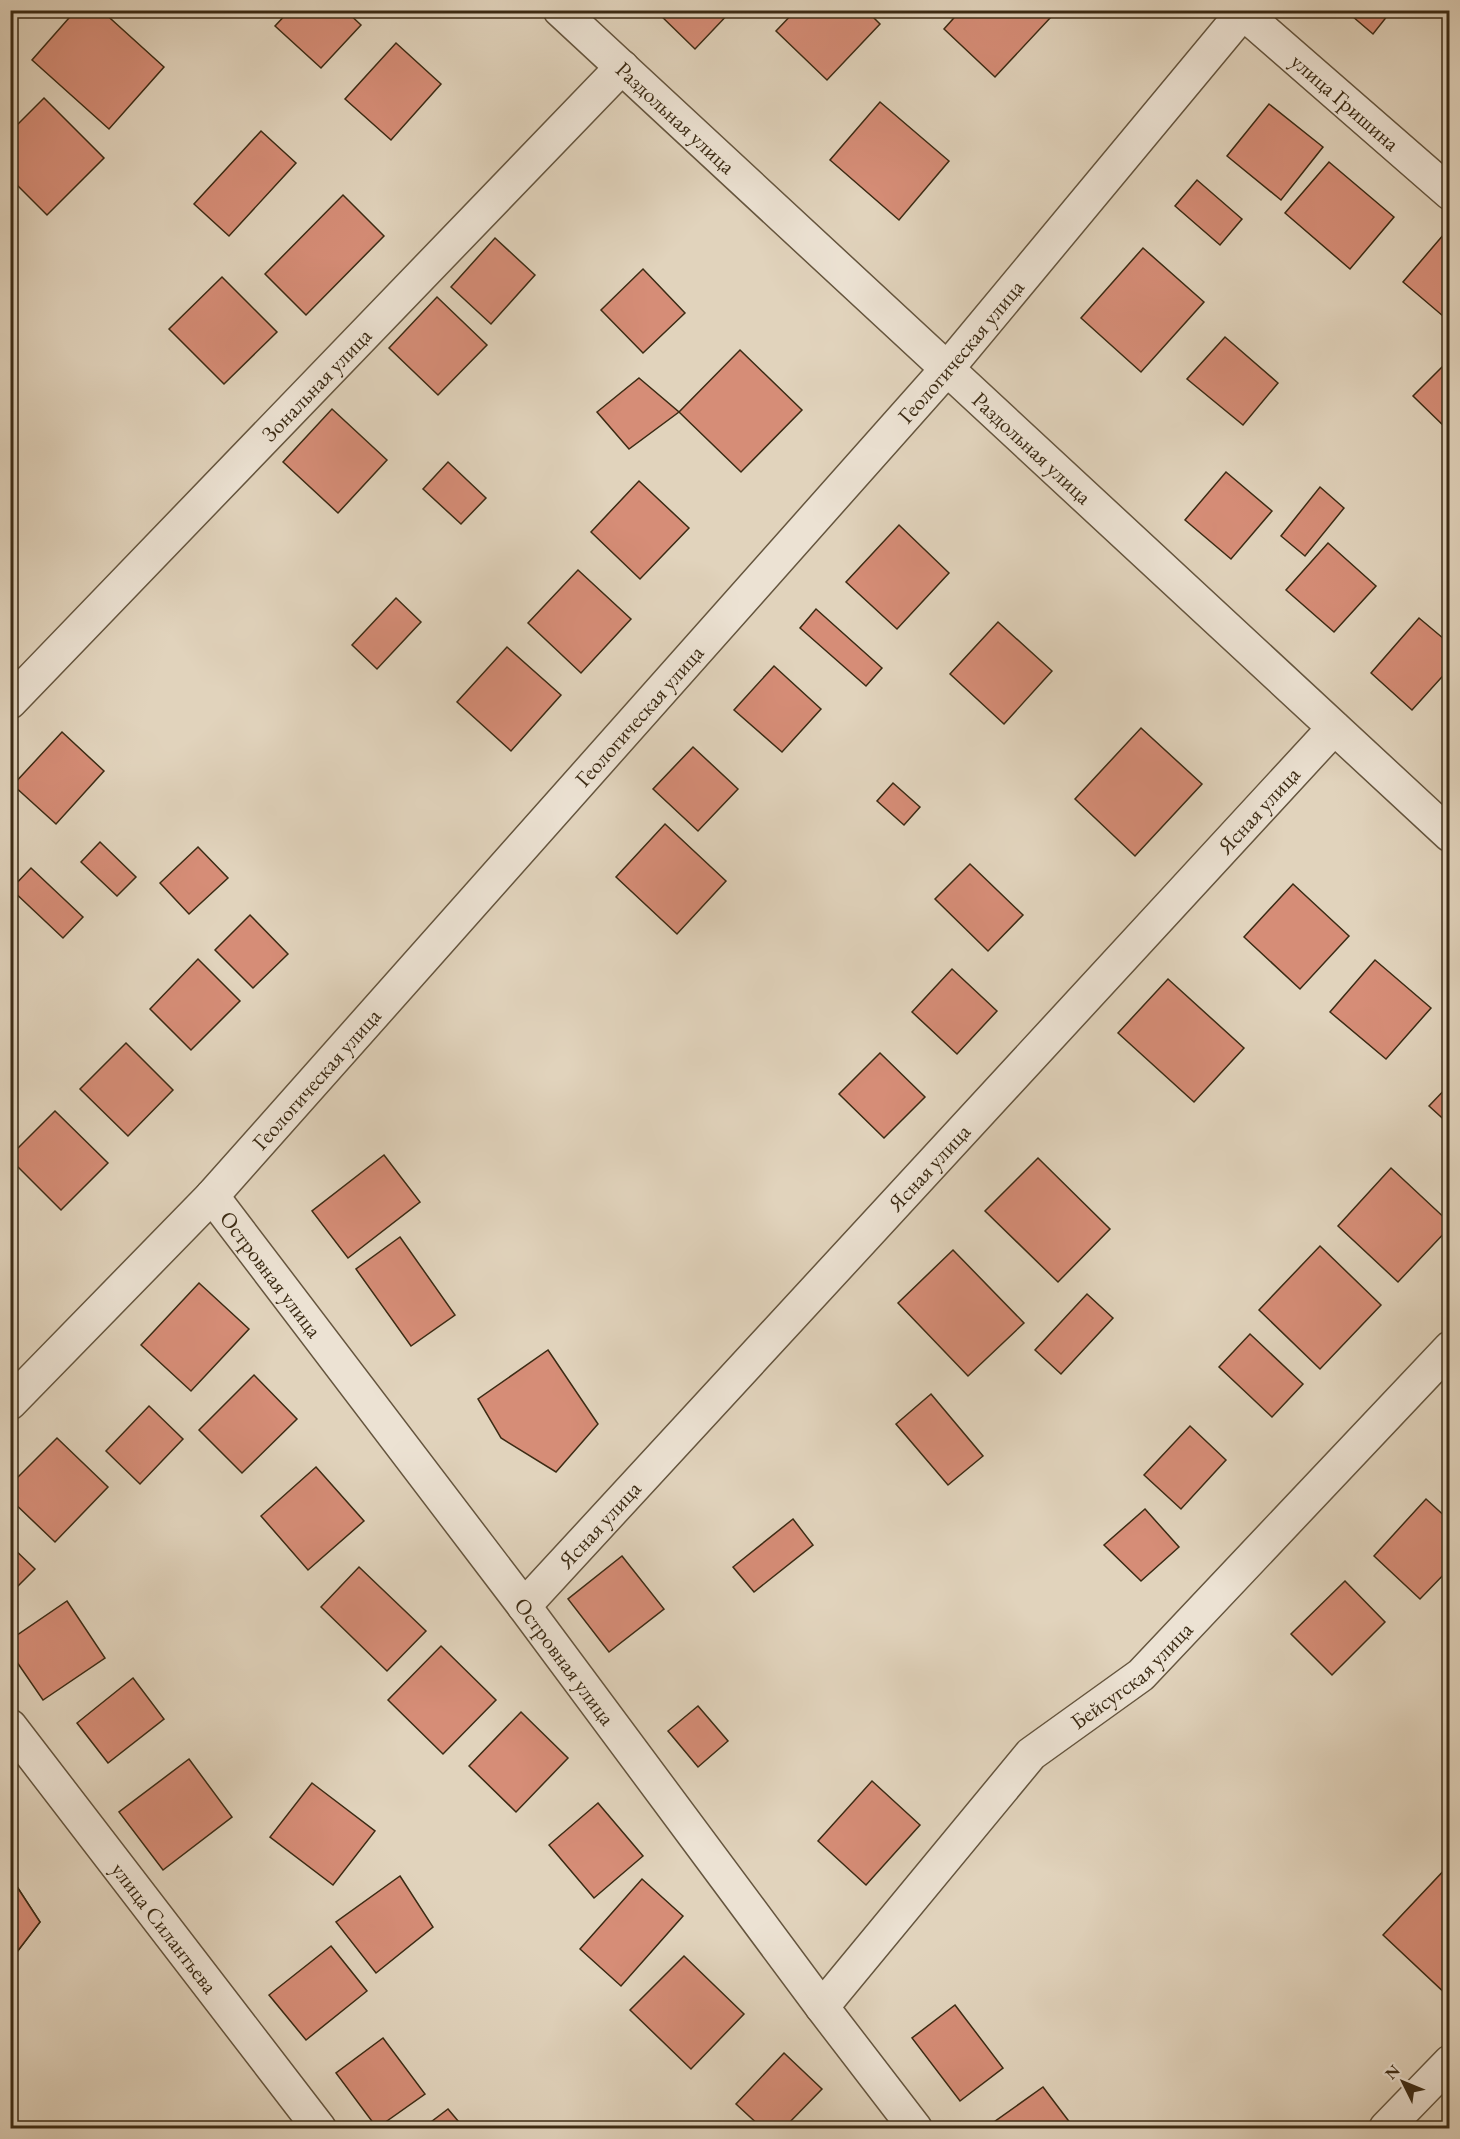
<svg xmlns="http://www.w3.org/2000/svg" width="1460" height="2139" font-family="'EB Garamond',serif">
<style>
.building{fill:#d68d77;stroke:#3c2b14;stroke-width:1.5}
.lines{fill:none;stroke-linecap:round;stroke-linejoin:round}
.minor-casing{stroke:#65553e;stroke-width:36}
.minor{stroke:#ece2d3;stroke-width:33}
.labels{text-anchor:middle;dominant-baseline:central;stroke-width:5;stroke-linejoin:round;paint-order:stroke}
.street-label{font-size:22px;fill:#3c2b14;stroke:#ece2d3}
</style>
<rect width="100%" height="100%" fill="#e1d3bc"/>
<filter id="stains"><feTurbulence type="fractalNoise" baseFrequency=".00333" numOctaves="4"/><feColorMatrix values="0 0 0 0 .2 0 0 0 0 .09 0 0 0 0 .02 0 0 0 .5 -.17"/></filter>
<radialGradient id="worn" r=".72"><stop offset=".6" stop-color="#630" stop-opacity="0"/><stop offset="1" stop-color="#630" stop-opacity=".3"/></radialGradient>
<g class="building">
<path d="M76,10H101L164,67L109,129L32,60Z"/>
<path d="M290,10H345L361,25L321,68L275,26Z"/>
<path d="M655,10H732L695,49Z"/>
<path d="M796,10H866L880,24L827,80L776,31Z"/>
<path d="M961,10H1045L1051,17L995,77L944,29Z"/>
<path d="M1345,10H1392L1373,34Z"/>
<path d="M396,43L441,84L391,140L345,99Z"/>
<path d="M44,98L104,158L47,215L10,178V132Z"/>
<path d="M880,102L949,161L899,220L830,160Z"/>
<path d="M1269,104L1323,147L1281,200L1227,156Z"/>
<path d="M261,131L296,163L229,236L194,204Z"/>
<path d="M1329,162L1394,217L1350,269L1285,213Z"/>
<path d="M1197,180L1242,219L1220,245L1175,206Z"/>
<path d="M343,195L384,236L306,315L265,274Z"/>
<path d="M1444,234L1450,239V322L1403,282Z"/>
<path d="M495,238L535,275L491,324L451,287Z"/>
<path d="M1143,248L1204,302L1141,372L1081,318Z"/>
<path d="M643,269L685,313L643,353L601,310Z"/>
<path d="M222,277L277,332L224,384L169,329Z"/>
<path d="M437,297L487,345L438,395L389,348Z"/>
<path d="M1225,337L1278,383L1243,425L1187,379Z"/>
<path d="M740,350L802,410L741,472L679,412Z"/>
<path d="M1450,359V432L1413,396Z"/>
<path d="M639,378L679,412L629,449L597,412Z"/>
<path d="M332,409L387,460L338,513L283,462Z"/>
<path d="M448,462L486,498L461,524L423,489Z"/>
<path d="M1226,472L1272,511L1231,559L1185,520Z"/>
<path d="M639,481L689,528L640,579L591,532Z"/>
<path d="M1320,487L1344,508L1305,556L1281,536Z"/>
<path d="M899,525L949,573L897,629L846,582Z"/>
<path d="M1328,543L1376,586L1334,632L1286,590Z"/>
<path d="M578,570L631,619L581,673L528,623Z"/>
<path d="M396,598L421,622L377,669L352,645Z"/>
<path d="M816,609L882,668L866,686L800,628Z"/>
<path d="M1419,618L1450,644V668L1412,710L1371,673Z"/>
<path d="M998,622L1052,671L1004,724L950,674Z"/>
<path d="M507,647L561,695L511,751L457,702Z"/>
<path d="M774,666L821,709L782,752L734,710Z"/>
<path d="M1141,728L1202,784L1135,856L1075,799Z"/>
<path d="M62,732L104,771L56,824L13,785Z"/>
<path d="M693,747L738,789L698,831L653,789Z"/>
<path d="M893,783L920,807L904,825L877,801Z"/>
<path d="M665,824L726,881L677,934L616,877Z"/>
<path d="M100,842L136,877L117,896L81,862Z"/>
<path d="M198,847L228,878L189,914L160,883Z"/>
<path d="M970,864L1023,915L988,951L935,899Z"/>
<path d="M31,868L83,917L63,938L11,889Z"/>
<path d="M1293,884L1349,936L1300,989L1244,937Z"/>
<path d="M250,915L288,954L253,988L215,950Z"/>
<path d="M198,959L240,1001L191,1050L150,1009Z"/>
<path d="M1375,960L1431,1008L1386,1059L1330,1012Z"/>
<path d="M952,969L997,1011L957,1054L912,1012Z"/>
<path d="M1168,979L1244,1048L1194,1102L1118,1033Z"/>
<path d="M126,1043L173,1090L128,1136L80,1089Z"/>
<path d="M880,1053L925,1097L884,1138L839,1094Z"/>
<path d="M1450,1084V1125L1429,1106Z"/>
<path d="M55,1111L108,1163L61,1210L10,1159V1156Z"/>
<path d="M384,1155L420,1202L348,1258L312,1211Z"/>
<path d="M1038,1158L1110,1229L1058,1282L985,1211Z"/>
<path d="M1391,1168L1450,1223V1227L1398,1282L1338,1226Z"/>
<path d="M400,1237L455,1315L411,1346L356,1269Z"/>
<path d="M1320,1246L1381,1305L1320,1369L1259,1310Z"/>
<path d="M953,1250L1024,1323L968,1376L898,1303Z"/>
<path d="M199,1283L249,1329L191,1391L141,1345Z"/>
<path d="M1087,1294L1113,1318L1061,1374L1035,1350Z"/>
<path d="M1250,1334L1303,1384L1272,1417L1219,1367Z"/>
<path d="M548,1350L598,1424L556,1472L501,1438L478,1399Z"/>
<path d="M254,1375L297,1419L242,1473L199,1430Z"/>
<path d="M931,1394L983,1456L948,1485L896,1424Z"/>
<path d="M149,1406L183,1439L140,1484L106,1451Z"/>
<path d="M1190,1426L1226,1460L1181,1509L1144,1475Z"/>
<path d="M57,1438L108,1487L55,1542L10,1499V1485Z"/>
<path d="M316,1467L364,1521L308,1570L261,1516Z"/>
<path d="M1426,1499L1450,1521V1568L1420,1599L1374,1556Z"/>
<path d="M1145,1509L1179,1547L1141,1581L1104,1545Z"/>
<path d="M793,1519L813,1545L754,1592L733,1567Z"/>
<path d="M10,1545L35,1569L10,1594Z"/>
<path d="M622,1556L664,1609L609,1652L568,1599Z"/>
<path d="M359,1567L426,1631L387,1671L321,1607Z"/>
<path d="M1345,1581L1385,1622L1332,1675L1291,1634Z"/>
<path d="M67,1601L105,1658L43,1700L10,1652V1640Z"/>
<path d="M441,1646L496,1700L443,1754L388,1700Z"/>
<path d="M133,1678L164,1719L108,1763L77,1723Z"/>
<path d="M698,1706L728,1741L698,1767L668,1731Z"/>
<path d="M521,1712L568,1758L516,1812L469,1766Z"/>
<path d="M189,1759L232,1817L163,1870L119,1812Z"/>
<path d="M872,1781L920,1825L866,1885L818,1841Z"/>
<path d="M312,1783L375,1831L333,1885L270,1837Z"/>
<path d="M598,1803L643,1856L594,1898L549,1845Z"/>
<path d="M1450,1864V1995L1448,1996L1383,1935Z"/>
<path d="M10,1876L40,1922L10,1961Z"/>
<path d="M10,1876L40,1922L10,1961Z"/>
<path d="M400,1876L433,1927L376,1973L336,1922Z"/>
<path d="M642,1879L683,1916L621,1986L580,1949Z"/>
<path d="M331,1946L367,1991L306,2040L269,1995Z"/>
<path d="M684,1956L744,2014L691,2069L630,2010Z"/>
<path d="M955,2005L1003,2068L960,2101L912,2038Z"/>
<path d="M383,2038L425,2094L377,2128L336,2073Z"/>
<path d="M784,2053L822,2089L784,2128H762L736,2104Z"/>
<path d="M1043,2087L1074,2128H999L994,2122Z"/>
<path d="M448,2109L464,2128H423Z"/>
</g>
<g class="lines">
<g class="minor-casing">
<g id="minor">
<path id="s1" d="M560,10L1450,835"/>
<path id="s2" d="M1240,10L1450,193"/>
<path id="s3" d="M10,702L622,67"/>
<path id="s4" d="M212,1196L524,1606L822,2007L915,2128"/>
<path id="s5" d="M10,1403L212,1196L946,370L1245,10"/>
<path id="s6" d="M524,1606L1334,728"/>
<path id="s7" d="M10,1726L319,2128"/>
<path id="s8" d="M822,2007L1031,1754L1141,1675L1450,1348"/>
<path d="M1386,2128L1450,2062"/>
</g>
</g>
<use href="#minor" class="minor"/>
</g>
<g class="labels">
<g class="street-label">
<text stroke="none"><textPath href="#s2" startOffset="140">улица Гришина</textPath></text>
<text stroke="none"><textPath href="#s1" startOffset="158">Раздольная улица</textPath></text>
<text stroke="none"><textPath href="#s5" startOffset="1418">Геологическая улица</textPath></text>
<text stroke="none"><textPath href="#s3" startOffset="441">Зональная улица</textPath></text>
<text stroke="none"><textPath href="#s1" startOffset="644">Раздольная улица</textPath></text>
<text stroke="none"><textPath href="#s5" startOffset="932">Геологическая улица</textPath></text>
<text stroke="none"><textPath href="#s6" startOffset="1083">Ясная улица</textPath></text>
<text stroke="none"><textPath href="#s5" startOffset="446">Геологическая улица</textPath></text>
<text stroke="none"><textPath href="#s6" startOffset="597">Ясная улица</textPath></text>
<text stroke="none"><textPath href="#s4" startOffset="98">Островная улица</textPath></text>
<text stroke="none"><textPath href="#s6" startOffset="111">Ясная улица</textPath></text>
<text stroke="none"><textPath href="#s4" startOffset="584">Островная улица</textPath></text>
<text stroke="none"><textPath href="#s8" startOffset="456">Бейсугская улица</textPath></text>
<text stroke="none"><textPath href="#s7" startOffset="254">улица Силантьева</textPath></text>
</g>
</g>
<rect width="1460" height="2139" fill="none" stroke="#e1d3bc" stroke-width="36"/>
<rect x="12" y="12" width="1436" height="2115" fill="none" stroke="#3c2b14" stroke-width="3"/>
<rect x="18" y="18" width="1424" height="2103" fill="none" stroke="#3c2b14" stroke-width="1.5"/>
<g transform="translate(1403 2082) rotate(313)" stroke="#ece2d3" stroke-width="4.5" paint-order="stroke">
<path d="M0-4.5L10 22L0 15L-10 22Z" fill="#3c2b14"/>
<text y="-9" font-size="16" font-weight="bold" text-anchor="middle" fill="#3c2b14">N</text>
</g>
<rect width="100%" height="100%" filter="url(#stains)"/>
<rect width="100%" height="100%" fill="url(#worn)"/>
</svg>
